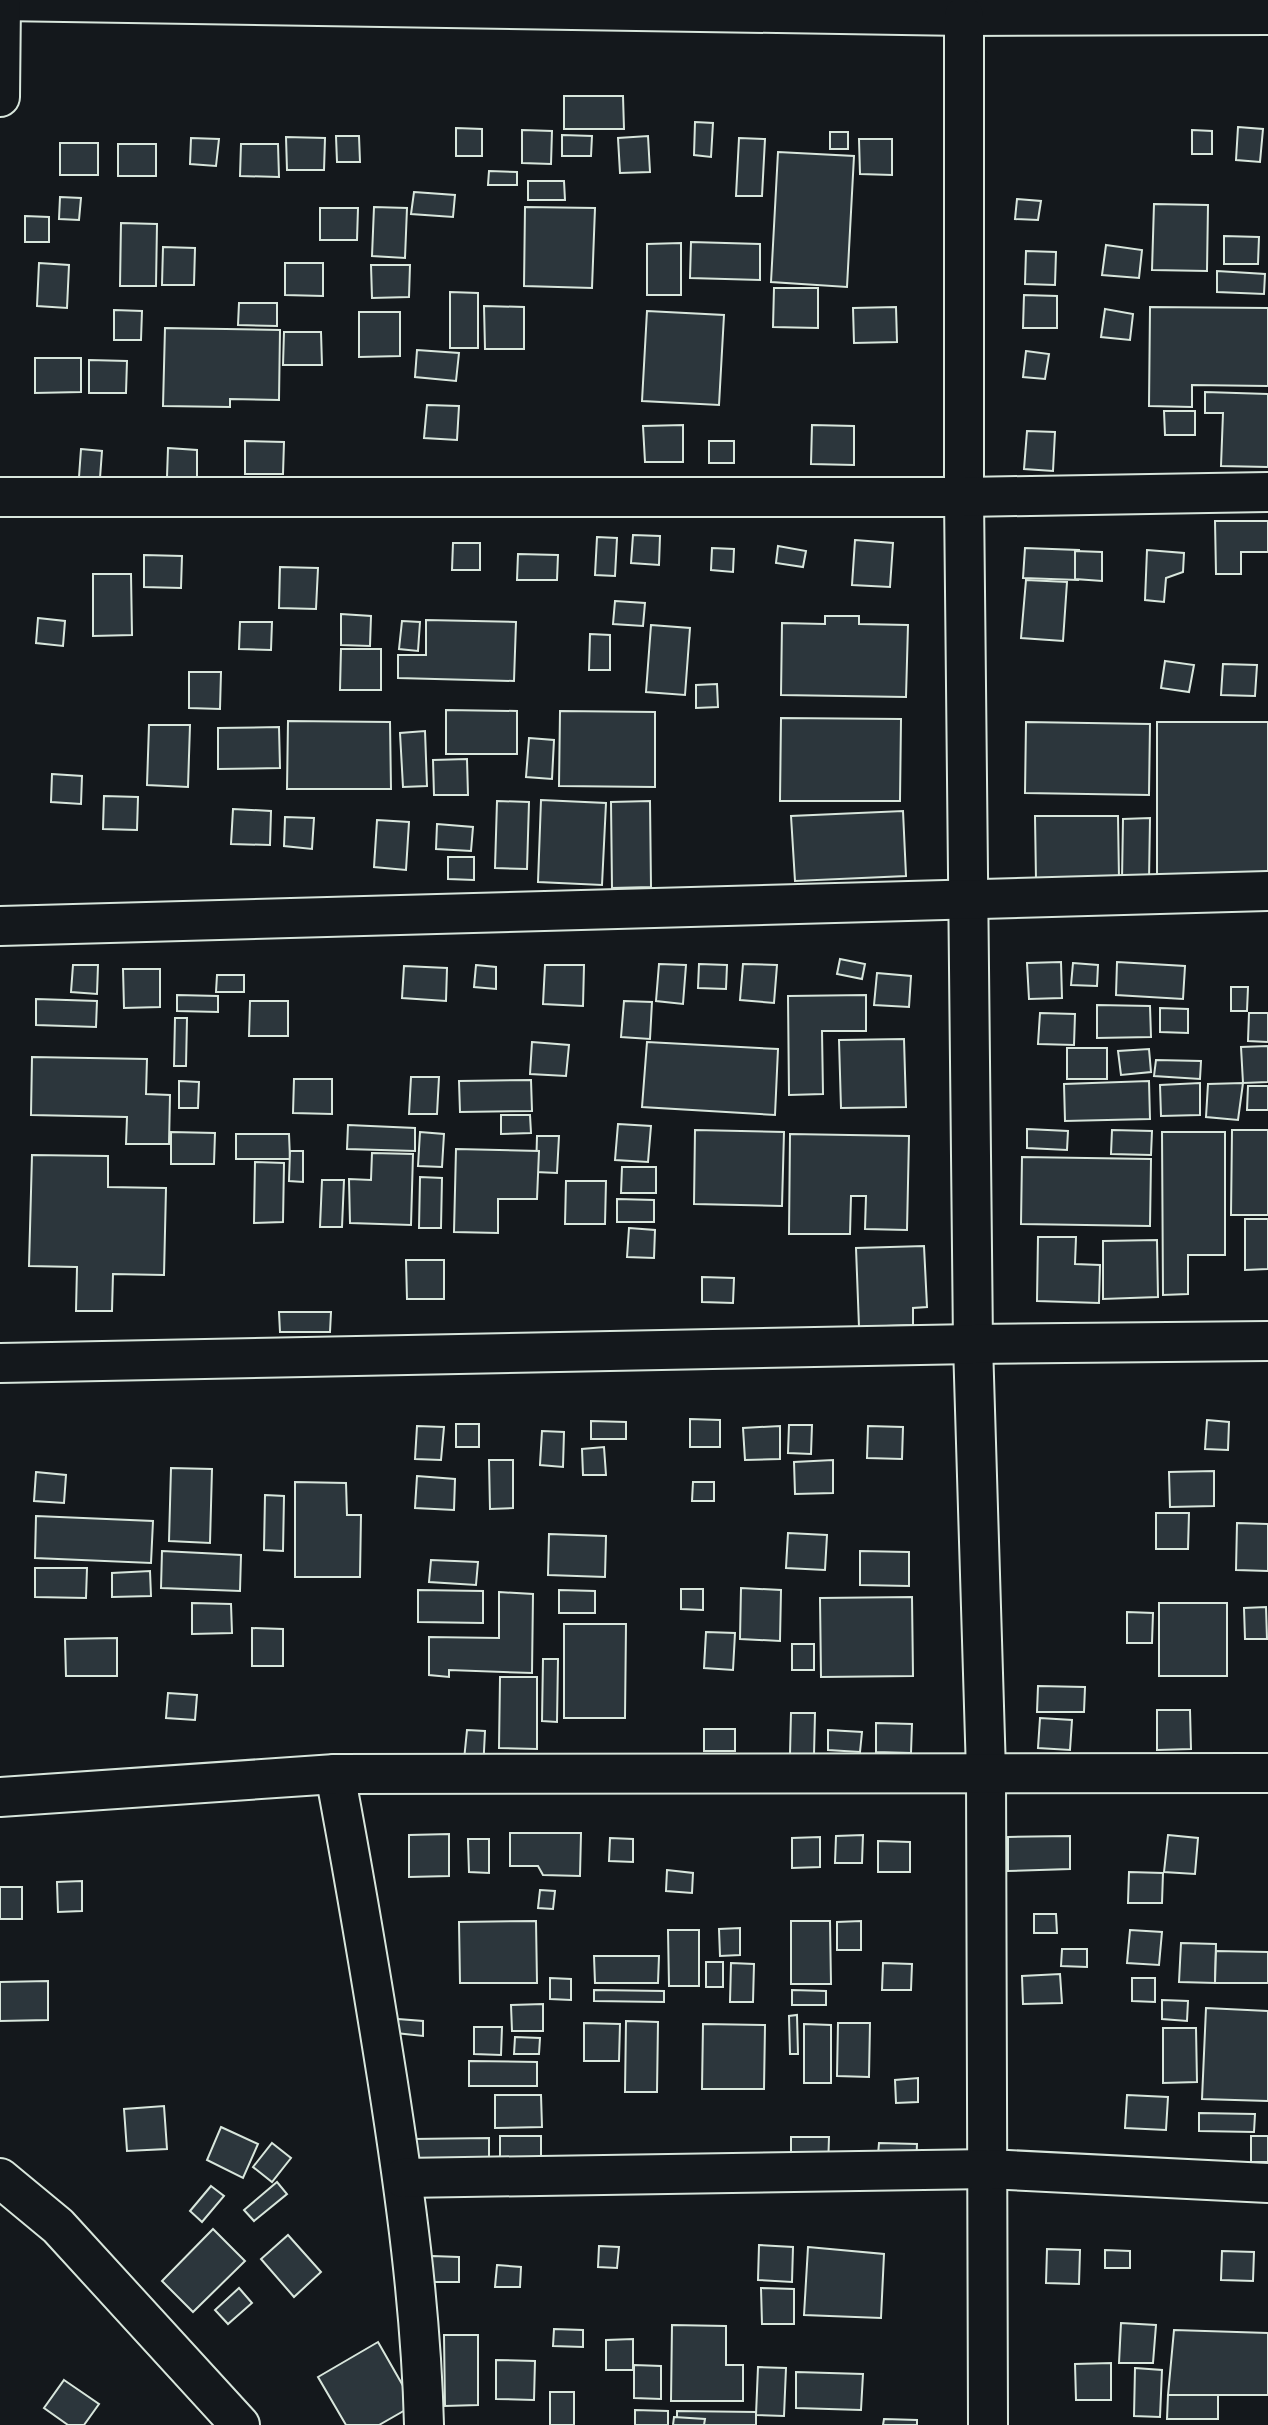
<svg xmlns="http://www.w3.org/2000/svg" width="1268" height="2425" font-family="'PT Sans',sans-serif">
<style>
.building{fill:#2c363c;stroke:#d8e6dc;stroke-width:2}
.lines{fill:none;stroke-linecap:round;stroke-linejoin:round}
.street-casing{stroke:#d8e6dc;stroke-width:42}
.street{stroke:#14181c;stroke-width:38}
</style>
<rect width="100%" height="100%" fill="#14181c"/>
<g class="building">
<path d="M564,96H623L624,129H564Z"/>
<path d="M695,122L713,123L711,157L694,155Z"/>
<path d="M1238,127L1263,129L1260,162L1236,160Z"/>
<path d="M456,128L482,129V156H456Z"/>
<path d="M522,130L552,131L551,164L522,163Z"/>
<path d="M1192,130L1212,131V154H1192Z"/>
<rect x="830" y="132" width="18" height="17"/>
<path d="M562,135L592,136L591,156H562Z"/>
<path d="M336,136H359L360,162H337Z"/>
<path d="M648,136L650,172L620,173L618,138Z"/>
<path d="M286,137L325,138L324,170H287Z"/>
<path d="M191,138L219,139L216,166L190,164Z"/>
<path d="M739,138L765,139L762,196H736Z"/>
<path d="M859,139H892V175L860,174Z"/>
<rect x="60" y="143" width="38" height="32"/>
<rect x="118" y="144" width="38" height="32"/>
<path d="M241,144H278L279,177L240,176Z"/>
<path d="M778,152L854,156L847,287L771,282Z"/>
<path d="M489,171L517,172V185H488Z"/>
<path d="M528,181H564L565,200H528Z"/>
<path d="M414,192L455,195L453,217L411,214Z"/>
<path d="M60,197L81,198L79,220L59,219Z"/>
<path d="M1017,199L1041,201L1038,220L1015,219Z"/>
<path d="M1154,204L1208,205L1207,271L1152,270Z"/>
<path d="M374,207L407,208L405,258L372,256Z"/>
<path d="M525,207L595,208L592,288L524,286Z"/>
<path d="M320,208H358L357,240H320Z"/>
<path d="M25,216L49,217V242H25Z"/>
<path d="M121,223L157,224L156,286H120Z"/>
<path d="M1224,236L1259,237L1258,264H1224Z"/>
<path d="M691,242L760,244V280L690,278Z"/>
<path d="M681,243V295H647V244Z"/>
<path d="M1106,245L1142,250L1139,278L1102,275Z"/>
<path d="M163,247L195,248L194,285H162Z"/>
<path d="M1026,251L1056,252L1055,285L1025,284Z"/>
<path d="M39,263L69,265L67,308L37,306Z"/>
<path d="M285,263H323V296L285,295Z"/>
<path d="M371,265H410L409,297L372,298Z"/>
<path d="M1217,271L1265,274L1264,294L1217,292Z"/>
<path d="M774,288H818V328L773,327Z"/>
<path d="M450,292L478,293V348H450Z"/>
<path d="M1024,295L1057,296V328H1023Z"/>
<path d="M239,303H277V326L238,325Z"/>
<path d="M484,306L524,307V349H485Z"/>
<path d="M896,307L897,342L854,343L853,308Z"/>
<path d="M1150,307L1268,308V386L1192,385V407L1149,406Z"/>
<path d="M1105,309L1133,314L1130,340L1101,337Z"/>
<path d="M114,310L142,311L141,340H114Z"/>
<path d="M647,311L724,315L719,405L642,401Z"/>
<path d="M359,312H400V356L359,357Z"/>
<path d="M165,328L280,330L279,400L230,399V407L163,406Z"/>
<path d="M284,332H321L322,365H283Z"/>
<path d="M417,350L459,353L456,381L415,377Z"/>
<path d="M1026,351L1049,354L1045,379L1023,377Z"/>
<path d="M35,358H81V392L35,393Z"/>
<path d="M89,360L127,361L126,393H89Z"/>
<path d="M1205,392L1268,394V467L1221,466L1223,413H1205Z"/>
<path d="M427,405L459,406L457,440L424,438Z"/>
<path d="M1164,411H1195V435H1165Z"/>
<path d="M683,425V462H645L643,426Z"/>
<path d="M812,425L854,426V465L811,464Z"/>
<path d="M1027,431L1055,432L1053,471L1024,469Z"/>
<path d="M245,441L284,442L283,474H245Z"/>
<rect x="709" y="441" width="25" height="22"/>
<path d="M168,448L197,450V478L167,477Z"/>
<path d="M81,449L102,451L100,478L79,477Z"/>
<path d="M1215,521H1268V552H1241V574H1216Z"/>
<path d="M633,535L660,536L659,565L631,563Z"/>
<path d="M597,537L617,538L615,576L595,575Z"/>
<path d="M855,540L893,543L890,587L852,585Z"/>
<path d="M453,543H480V570H452Z"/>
<path d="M778,546L806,551L803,567L776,563Z"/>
<path d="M712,548L734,549L733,572L711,570Z"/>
<path d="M1025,548L1079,550L1078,580L1023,578Z"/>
<path d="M1147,550L1184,553L1183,572L1166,578L1164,602L1145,600Z"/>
<path d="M1075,551L1102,552V581L1075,579Z"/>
<path d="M518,554L558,555L557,580H517Z"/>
<path d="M144,555L182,556L181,588L144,587Z"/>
<path d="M280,567L318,568L316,609L279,608Z"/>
<path d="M93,574H131L132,635L93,636Z"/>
<path d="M1026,580L1067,582L1063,641L1021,638Z"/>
<path d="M615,601L645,603L643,626L613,624Z"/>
<path d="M341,614L371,616L370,646L341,645Z"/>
<path d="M825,616H859V624L908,625L906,697L781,695L782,623L825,624Z"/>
<path d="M38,618L65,621L63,646L36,643Z"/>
<path d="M426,620L516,622L514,681L398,678V655H426Z"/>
<path d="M402,621L420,622L418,651L399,649Z"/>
<path d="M240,622H272L271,650L239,649Z"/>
<path d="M651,625L690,628L685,695L646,692Z"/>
<path d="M590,634L610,635V670H589Z"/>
<path d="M341,649H381V690H340Z"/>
<path d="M1165,661L1194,665L1189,692L1161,688Z"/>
<path d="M1223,664L1257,665L1255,696L1221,695Z"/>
<path d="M189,672H221L220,709L189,708Z"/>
<path d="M717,684L718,707L696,708V685Z"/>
<path d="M446,710L517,711V754H446Z"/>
<path d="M560,711L655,712V787L559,786Z"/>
<path d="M781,718L901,719L900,801H780Z"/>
<path d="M288,721L390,722L391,789H287Z"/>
<path d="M1026,722L1150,724L1149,795L1025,793Z"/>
<rect x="1157" y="722" width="111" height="165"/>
<path d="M149,725H190L188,787L147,785Z"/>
<path d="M279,727L280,768L218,769V728Z"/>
<path d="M425,731L427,786L403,787L400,733Z"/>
<path d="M529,738L554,740L552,779L526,777Z"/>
<path d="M467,759L468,795H434L433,760Z"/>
<path d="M52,774L82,776L81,804L51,802Z"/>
<path d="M104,796L138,797L137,830L103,829Z"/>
<path d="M541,800L606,803L602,885L538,882Z"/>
<path d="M497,801L529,802L527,869L495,868Z"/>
<path d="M650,801L651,887L612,888L611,802Z"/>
<path d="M233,809L271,811L270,845L231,844Z"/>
<path d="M903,811L906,876L795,881L791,816Z"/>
<path d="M1035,816H1118L1119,879L1036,881Z"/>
<path d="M285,817L314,818L312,849L284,846Z"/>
<path d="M1150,818L1149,881L1122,880L1123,819Z"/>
<path d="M377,820L409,822L406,870L374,867Z"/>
<path d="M437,824L473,827L471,851L436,849Z"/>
<path d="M448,857H474V880L448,879Z"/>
<path d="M840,959L865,964L862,979L837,974Z"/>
<path d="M1061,962L1062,998L1029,999L1027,963Z"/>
<path d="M1117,962L1185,966L1183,999L1116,995Z"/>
<path d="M1073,963L1098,965L1097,986L1071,985Z"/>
<path d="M659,964L686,965L683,1004L656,1001Z"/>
<path d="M699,964L727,965L726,989L698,988Z"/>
<path d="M743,964L777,965L774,1003L740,1000Z"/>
<path d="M73,965H98L97,994L71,992Z"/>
<path d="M476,965L496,967V989L474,987Z"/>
<path d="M545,965H584L583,1006L543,1004Z"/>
<path d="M404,966L447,968L446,1001L402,998Z"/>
<path d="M123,969H160V1007L124,1008Z"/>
<path d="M877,973L911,976L909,1007L874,1005Z"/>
<path d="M217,975H244V992H216Z"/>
<path d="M1231,987H1248L1247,1011H1231Z"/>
<path d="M177,995L218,996V1012L177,1011Z"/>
<path d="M866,995V1031H822L823,1094L789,1095L788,996Z"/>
<path d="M36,999L97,1001L96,1027L36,1025Z"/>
<path d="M250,1001H288V1036H249Z"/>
<path d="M624,1001L652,1002L650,1039L621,1037Z"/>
<path d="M1097,1005L1150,1006L1151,1037L1097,1038Z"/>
<path d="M1160,1008L1188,1009V1033L1160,1032Z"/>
<path d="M1040,1013L1075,1014L1074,1045L1038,1044Z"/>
<path d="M1249,1013H1268V1042L1248,1041Z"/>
<path d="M175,1018H187L186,1066H174Z"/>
<path d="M904,1039L906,1107L841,1108L839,1040Z"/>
<path d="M532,1042L569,1045L566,1076L530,1074Z"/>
<path d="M647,1042L778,1049L775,1115L642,1107Z"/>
<path d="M1268,1046V1082L1243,1083L1241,1047Z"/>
<rect x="1067" y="1048" width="40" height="31"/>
<path d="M1149,1049L1151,1072L1121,1075L1118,1051Z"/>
<path d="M32,1057L147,1059L146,1094L170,1095L169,1144H126L127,1117L31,1115Z"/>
<path d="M1156,1060L1201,1061L1200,1079L1154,1076Z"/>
<path d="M411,1077H439L437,1114H409Z"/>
<path d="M294,1079H332V1114L293,1113Z"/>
<path d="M531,1080L532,1111L460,1112L459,1081Z"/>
<path d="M179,1081L199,1082L198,1108H179Z"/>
<path d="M1149,1081L1150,1119L1065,1121L1064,1084Z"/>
<path d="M1200,1083V1115L1161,1116L1160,1085Z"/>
<path d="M1243,1083L1238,1120L1206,1117L1208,1084Z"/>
<path d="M1248,1086H1268V1110H1247Z"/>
<path d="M501,1115H530L531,1133L501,1134Z"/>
<path d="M618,1124L651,1126L648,1162L615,1160Z"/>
<path d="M348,1125L415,1128V1151L347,1149Z"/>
<path d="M1027,1129L1068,1131L1067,1150L1027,1148Z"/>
<path d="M695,1130L784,1132L782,1206L694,1204Z"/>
<path d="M1112,1130L1152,1131L1151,1155L1111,1154Z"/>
<path d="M1232,1130H1268V1215H1231Z"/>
<path d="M171,1132L215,1133L214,1164H171Z"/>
<path d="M420,1132L444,1134L442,1167L418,1166Z"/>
<path d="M1162,1132H1225V1255H1188V1294L1163,1295Z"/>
<path d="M236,1134H289L290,1159H236Z"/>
<path d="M790,1134L909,1136L907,1230L865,1229L866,1196H851L850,1234H789Z"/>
<path d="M537,1136H559L557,1173L536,1172Z"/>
<path d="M456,1149L539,1151L537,1199H498V1233L454,1232Z"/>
<path d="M290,1151H303V1182L289,1181Z"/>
<path d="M372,1153L413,1154L411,1225L350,1223L349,1179L371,1180Z"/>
<path d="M32,1155L108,1156V1187L166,1188L164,1275L113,1274L112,1311H76L77,1267L29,1266Z"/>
<path d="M1022,1157L1151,1159L1150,1226L1021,1224Z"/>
<path d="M255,1162L284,1163L283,1222L254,1223Z"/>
<path d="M622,1167H656V1193H621Z"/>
<path d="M420,1177L442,1178L441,1228H419Z"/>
<path d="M322,1180H344L342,1227H320Z"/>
<path d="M566,1181H606L605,1224H565Z"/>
<path d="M617,1199L654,1200V1222H617Z"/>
<path d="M1245,1219H1268V1269L1245,1270Z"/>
<path d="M629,1228L655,1230L654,1258L627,1257Z"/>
<path d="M1038,1237H1076L1075,1264L1100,1265L1099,1303L1037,1301Z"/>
<path d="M1157,1240L1158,1297L1103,1299V1241Z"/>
<path d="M924,1246L927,1307L913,1308V1325L859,1327L856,1248Z"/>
<path d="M406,1260H444V1299H407Z"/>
<path d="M702,1277L734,1278L733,1303L702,1302Z"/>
<path d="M279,1312H331L330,1332H280Z"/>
<path d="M690,1419L720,1420V1447H690Z"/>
<path d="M1207,1420L1229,1422L1228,1450L1205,1449Z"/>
<path d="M591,1421L626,1422V1439H591Z"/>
<rect x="456" y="1424" width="23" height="23"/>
<path d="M789,1425H812L811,1454L788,1453Z"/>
<path d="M417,1426L444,1427L441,1460L415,1459Z"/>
<path d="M780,1426V1459L745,1460L743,1428Z"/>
<path d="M868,1426L903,1427L902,1459L867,1458Z"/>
<path d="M542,1431L564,1432L563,1467L540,1465Z"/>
<path d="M604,1447L606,1475H583L582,1449Z"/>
<path d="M489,1460H513V1508L490,1509Z"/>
<path d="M833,1460V1493L795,1494L794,1462Z"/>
<path d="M171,1468L212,1469L210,1543L169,1541Z"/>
<path d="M1214,1471V1506L1170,1507L1169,1472Z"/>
<path d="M36,1472L66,1475L64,1503L34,1501Z"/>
<path d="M417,1476L455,1479L454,1510L415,1508Z"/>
<path d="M295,1482L346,1483L347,1515H361L360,1577H295Z"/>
<path d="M693,1482H714V1501H692Z"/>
<path d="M265,1495L284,1496L283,1551L264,1550Z"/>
<path d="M1156,1513H1189L1188,1549H1156Z"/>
<path d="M36,1516L153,1521L151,1563L35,1558Z"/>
<path d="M1237,1523L1268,1524V1571L1236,1570Z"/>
<path d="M788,1533L827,1535L825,1570L786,1568Z"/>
<path d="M549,1534L606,1536L605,1577L548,1575Z"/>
<path d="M162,1551L241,1555L240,1591L161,1588Z"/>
<path d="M860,1551L909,1552V1586L860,1585Z"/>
<path d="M431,1560L478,1562L476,1585L429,1582Z"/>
<path d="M35,1568H87L86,1598L35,1597Z"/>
<path d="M150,1571L151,1596L112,1597V1573Z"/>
<path d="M741,1588L781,1590L780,1641L740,1639Z"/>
<path d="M681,1589H703V1610L681,1609Z"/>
<path d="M418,1590L483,1591V1623L418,1622Z"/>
<path d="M559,1590L595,1591V1613H559Z"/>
<path d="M499,1592L533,1594L532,1673L449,1670V1677L429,1675V1637L499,1638Z"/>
<path d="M912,1597L913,1676L821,1677L820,1598Z"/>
<path d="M192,1603L231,1604L232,1633L192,1634Z"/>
<rect x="1159" y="1603" width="68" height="73"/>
<path d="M1266,1607L1267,1639H1245L1244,1608Z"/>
<path d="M1127,1612L1153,1613L1152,1643H1127Z"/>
<path d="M564,1624H626L625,1718H564Z"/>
<path d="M252,1628L283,1629V1666H252Z"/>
<path d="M706,1632L735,1633L733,1670L704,1668Z"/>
<path d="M117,1638V1676H66L65,1639Z"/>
<rect x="792" y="1644" width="22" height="26"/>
<path d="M543,1659H558L557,1722L542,1721Z"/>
<path d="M500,1677H537V1749L499,1748Z"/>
<path d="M1038,1686L1085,1687L1084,1712H1037Z"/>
<path d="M168,1693L197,1695L195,1720L166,1718Z"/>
<path d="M1157,1710H1190L1191,1749L1157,1750Z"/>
<path d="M791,1713H815L814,1755L790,1754Z"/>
<path d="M1040,1718L1072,1720L1070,1750L1038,1748Z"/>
<path d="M876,1723L912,1724L911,1753L876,1752Z"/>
<rect x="704" y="1729" width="31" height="22"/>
<path d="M467,1730L485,1731L483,1771L463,1770Z"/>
<path d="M828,1730L862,1732L860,1752L828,1750Z"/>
<path d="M510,1833H581L580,1876L543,1875L538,1866H510Z"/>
<path d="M449,1834V1876L409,1877V1835Z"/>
<path d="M863,1835L862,1863H835L836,1836Z"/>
<path d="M1168,1835L1198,1838L1195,1874L1164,1872Z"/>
<path d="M1070,1836V1869L1008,1871V1837Z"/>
<path d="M820,1837V1867L792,1868V1838Z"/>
<path d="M610,1838L633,1839V1862L609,1861Z"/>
<path d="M468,1839H489V1873L469,1872Z"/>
<path d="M878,1841L910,1842V1872H878Z"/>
<path d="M667,1870L693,1873L692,1893L666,1891Z"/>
<path d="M1129,1872L1163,1873L1162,1903H1128Z"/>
<path d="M82,1881V1911L58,1912L57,1882Z"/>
<rect x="0" y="1887" width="22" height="32"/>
<path d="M540,1890L555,1891L553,1909L538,1908Z"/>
<path d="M1034,1914H1056L1057,1933H1034Z"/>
<path d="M536,1921L537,1983H460L459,1922Z"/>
<path d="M791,1921H830L831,1984H791Z"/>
<path d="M861,1921V1950H837V1922Z"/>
<path d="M740,1928V1955L720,1956L719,1929Z"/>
<path d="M668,1930H699V1986H669Z"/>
<path d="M1130,1930L1162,1932L1159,1965L1127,1963Z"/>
<path d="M1181,1943L1216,1944L1215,1983L1179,1982Z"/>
<path d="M1062,1949H1087V1967L1061,1966Z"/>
<path d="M1216,1951L1268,1952V1983H1215Z"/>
<path d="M594,1956H659L658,1983H595Z"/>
<rect x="706" y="1962" width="17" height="25"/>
<path d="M731,1963L754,1964L753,2002H730Z"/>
<path d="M883,1963L912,1964L911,1990H882Z"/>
<path d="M1060,1974L1062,2003L1023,2004L1022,1976Z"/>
<path d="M550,1978L571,1979V2000L550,1999Z"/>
<path d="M1132,1978H1155V2002L1132,2001Z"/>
<path d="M48,1981V2020L0,2021V1982Z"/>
<path d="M594,1990L664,1991V2002L594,2001Z"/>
<path d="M792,1990L826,1991V2005H792Z"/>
<path d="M1162,2000L1188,2001L1187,2021L1162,2019Z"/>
<path d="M543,2004V2031H512L511,2005Z"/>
<path d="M1206,2008L1268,2011V2101L1202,2099Z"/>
<path d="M797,2015L798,2054H790L789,2016Z"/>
<path d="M398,2019L423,2021V2036L396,2033Z"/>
<path d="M626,2021L658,2022L657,2092H625Z"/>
<path d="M584,2023L620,2024L619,2061H584Z"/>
<path d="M838,2023H870L869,2077L837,2076Z"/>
<path d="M703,2024L765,2025L764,2089H702Z"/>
<path d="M804,2024L831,2025V2083H804Z"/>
<path d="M474,2027H502L501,2055L474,2054Z"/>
<path d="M1163,2028H1196L1197,2082L1163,2083Z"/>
<path d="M515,2037L540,2038L539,2054H514Z"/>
<path d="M469,2061L537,2062V2086H469Z"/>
<path d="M918,2078V2102L896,2103L895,2080Z"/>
<path d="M495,2095H541L542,2127L495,2128Z"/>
<path d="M1127,2095L1168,2097L1166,2130L1125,2128Z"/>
<path d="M164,2106L167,2149L127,2151L124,2109Z"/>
<path d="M1199,2113L1255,2114L1254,2132L1199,2131Z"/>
<path d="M221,2127L258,2144L243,2178L207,2160Z"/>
<path d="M500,2136H541V2163L500,2164Z"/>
<rect x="1251" y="2136" width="17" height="26"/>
<path d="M791,2137H829L828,2168H791Z"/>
<path d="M489,2138V2169L413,2170L412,2139Z"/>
<path d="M272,2143L291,2158L272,2182L253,2167Z"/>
<path d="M879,2143L917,2144L916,2168L877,2167Z"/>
<path d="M277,2182L287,2194L254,2221L244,2210Z"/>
<path d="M211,2186L224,2196L202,2222L190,2211Z"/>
<path d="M213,2229L245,2261L193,2312L162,2281Z"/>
<path d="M288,2235L321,2272L294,2297L261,2259Z"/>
<path d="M759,2245L793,2247L792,2282L758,2280Z"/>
<path d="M599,2246L619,2247L617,2268L598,2267Z"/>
<path d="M808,2247L884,2254L881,2318L804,2315Z"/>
<path d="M1047,2249L1080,2250L1079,2284L1046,2283Z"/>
<path d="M1105,2250L1130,2251V2268H1105Z"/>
<path d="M1222,2251L1254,2252L1253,2281L1221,2280Z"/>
<path d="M432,2256L459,2257V2282H431Z"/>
<path d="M497,2265L521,2267L520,2287H495Z"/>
<path d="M239,2288L252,2303L228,2324L215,2310Z"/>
<path d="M761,2288L794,2289V2324H762Z"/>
<path d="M1121,2323L1156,2325L1153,2363H1119Z"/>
<path d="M672,2325L726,2326V2365H743V2401H671Z"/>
<path d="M554,2329L583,2330V2347L553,2346Z"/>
<path d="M1174,2330L1268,2333V2395H1168Z"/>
<path d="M444,2335H478V2405L445,2406Z"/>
<path d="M633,2339V2370H606V2340Z"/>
<path d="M378,2342L414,2405L379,2425H346L318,2377Z"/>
<path d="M496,2360L535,2361L534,2400L496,2399Z"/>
<path d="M1111,2363V2400H1076L1075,2364Z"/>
<path d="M634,2365L661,2366V2399L634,2398Z"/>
<path d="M758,2367L786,2368L784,2416L756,2415Z"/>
<path d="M1135,2368L1162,2370L1160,2417L1134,2416Z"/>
<path d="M796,2372L863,2374L861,2410L796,2408Z"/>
<path d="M64,2380L99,2404L84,2425H68L44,2408Z"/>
<rect x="550" y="2392" width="24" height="33"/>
<path d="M1168,2395H1218V2419H1167Z"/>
<path d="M635,2410L668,2411V2425H635Z"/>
<path d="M677,2411L756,2412V2425H677Z"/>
<path d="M674,2417L705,2419L704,2425H673Z"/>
<path d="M884,2419L917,2420V2425H883Z"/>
</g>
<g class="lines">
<g class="street-casing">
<g id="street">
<path d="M0,1L964,16L1268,15"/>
<path d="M964,16V497L973,1344L986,1772L988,2425"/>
<path d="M0,97L1,1"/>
<path d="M0,497H964L1268,492"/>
<path d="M0,926L1268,891"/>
<path d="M0,1363L973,1344L1268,1341"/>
<path d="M335,1774C354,1875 371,1976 387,2077C405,2192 421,2308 424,2425"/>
<path d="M0,1797L335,1774L1268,1773"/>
<path d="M0,2178L58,2226L240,2425"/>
<path d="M403,2178L988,2169L1268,2183"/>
</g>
</g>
<use href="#street" class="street"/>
</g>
</svg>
